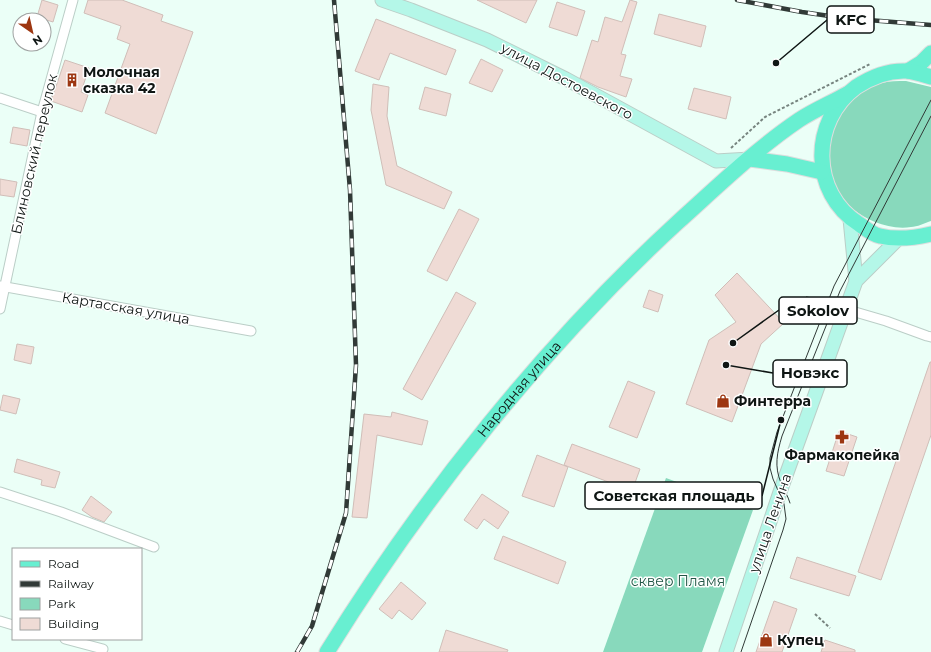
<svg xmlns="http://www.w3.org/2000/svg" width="931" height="652" font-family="Montserrat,sans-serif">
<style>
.green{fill:#88d9bc}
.building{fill:#efdbd5;stroke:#d0beb8}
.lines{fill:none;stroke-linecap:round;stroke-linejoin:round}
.street-casing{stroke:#bbcec7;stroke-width:11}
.secondary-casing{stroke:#bbcec7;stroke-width:15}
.primary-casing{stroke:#dddede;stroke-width:17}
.path{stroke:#77847f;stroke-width:2;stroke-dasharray:3 2;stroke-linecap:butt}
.street{stroke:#fff;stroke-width:9}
.secondary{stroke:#b4f7e8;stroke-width:13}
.primary{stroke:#68efd1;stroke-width:15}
.tram{stroke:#313a37;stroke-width:1}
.rail-casing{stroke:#313a37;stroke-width:4.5}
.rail{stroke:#fff;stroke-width:3;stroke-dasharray:9;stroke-linecap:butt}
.labels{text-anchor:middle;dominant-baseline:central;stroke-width:3;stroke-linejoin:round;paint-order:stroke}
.poi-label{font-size:14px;font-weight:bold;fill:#0f1614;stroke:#fff;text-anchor:start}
.street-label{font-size:14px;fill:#0f1614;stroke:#fff}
.park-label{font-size:14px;fill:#225746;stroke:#fff}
.leader{fill:none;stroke:#0f1614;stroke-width:1.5}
.callout-dot{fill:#0f1614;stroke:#fff;stroke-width:1.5}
.callout{fill:#fff;stroke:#0f1614;stroke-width:1.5}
.callout-label{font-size:15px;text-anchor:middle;font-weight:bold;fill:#0f1614}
</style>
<rect width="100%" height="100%" fill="#ebfff7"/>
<g class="green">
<path d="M906,81L931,87V221C925,223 917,227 911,227C898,229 886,226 875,222C810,196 815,103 882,83C889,81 898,81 906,81Z"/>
<path d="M666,478L753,510L702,652H603Z"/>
</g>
<g class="building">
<path d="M42,0L58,5L53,22L37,17Z"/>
<path d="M88,0H122L163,15L161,21L193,32L156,134L105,113L130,44L117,39L121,26L84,13Z"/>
<path d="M477,0H537L526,23Z"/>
<path d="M630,0L637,2L621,54L626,55L620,76L632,79L626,97L598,87L580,78L592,40L598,42L605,17L622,22Z"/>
<path d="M557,2L585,11L577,36L549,27Z"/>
<path d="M659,14L706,26L701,47L654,34Z"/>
<path d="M376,19L456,50L446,75L390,53L379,80L355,71Z"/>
<path d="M481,59L503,70L492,92L469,83Z"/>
<path d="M65,60L89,68L81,92L88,95L82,112L51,101Z"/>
<path d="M373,84L389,87L387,116L397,166L452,192L444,209L386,185L371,110Z"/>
<path d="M425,87L451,94L446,116L419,109Z"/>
<path d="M694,88L731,97L726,119L688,109Z"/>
<path d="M13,127L30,130L27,146L10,143Z"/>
<path d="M0,179L17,182L14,197L0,195Z"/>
<path d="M459,209L479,219L447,281L427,271Z"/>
<path d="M737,273L784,323L761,344L732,422L686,404L709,340L736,322L715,295Z"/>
<path d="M649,290L663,295L658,312L643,307Z"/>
<path d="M456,292L476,303L422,400L403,389Z"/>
<path d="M17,344L34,347L31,364L14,360Z"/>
<path d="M930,362H931V435L881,580L858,572Z"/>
<path d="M628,381L655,392L637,438L609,427Z"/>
<path d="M3,395L20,399L16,414L0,410Z"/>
<path d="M392,412L428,421L422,445L377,435L367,518L352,517L364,414L391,417Z"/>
<path d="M839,431L857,437L844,476L826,471Z"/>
<path d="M572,444L640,469L632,491L564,465Z"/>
<path d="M537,455L568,467L554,507L522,496Z"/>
<path d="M17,459L60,472L55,488L41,485L42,480L14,472Z"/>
<path d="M482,494L509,512L498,529L484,519L477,529L464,520Z"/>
<path d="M91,496L112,512L104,522L92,517L82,510Z"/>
<path d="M503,536L566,562L558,584L494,559Z"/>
<path d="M797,557L856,576L849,596L790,578Z"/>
<path d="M401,582L426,603L412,620L399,610L392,619L379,609Z"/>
<path d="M774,601L797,609L782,652H756Z"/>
<path d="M446,630L508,650L507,652H439Z"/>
<path d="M825,640L855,650V652H821Z"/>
</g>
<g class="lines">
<g class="street-casing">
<g id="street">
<path d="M0,98L42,112"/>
<path d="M0,286L251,331"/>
<path d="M0,309L42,112L73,0"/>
<path d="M845,309L886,321L927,336L931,337"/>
<path d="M0,492L61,512L154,547"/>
<path d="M0,621L13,625"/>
<path d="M65,639L103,649"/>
</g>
</g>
<g class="secondary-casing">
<g id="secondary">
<path d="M382,0L411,10L487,40L566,79L716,161L750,159"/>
<path d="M850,219L856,281"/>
<path d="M726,652L780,492L856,281L899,238"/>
</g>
</g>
<g class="primary-casing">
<g id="primary">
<path d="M908,71L921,63L931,53"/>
<path d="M931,77C924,75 915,72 907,71C889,70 871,77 856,87C810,121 810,193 859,224C865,228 873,235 880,236C897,240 914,238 931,234"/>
<path d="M750,159L787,164L822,172"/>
<path id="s1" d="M327,652C423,497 544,345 678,222C717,187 756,149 799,120C814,110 831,103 847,94"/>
</g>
</g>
<g class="path">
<path d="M731,148L765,117L870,64"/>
<path d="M806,297L836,306"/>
<path d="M815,614L830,628"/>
</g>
<use href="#street" class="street"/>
<use href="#secondary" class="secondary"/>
<use href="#primary" class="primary"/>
<g class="tram">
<path d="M790,503C788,496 784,490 781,483C774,466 777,453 782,436L840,291L931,116"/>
<path d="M741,652L783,530L786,519L784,504L773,479L770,468V458L777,432L834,286L931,100"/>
</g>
<g class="rail-casing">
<g id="rail">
<path d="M737,0L802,12L843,18L931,25"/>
<path d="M297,652L312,626L346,513L356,365L350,190L334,0"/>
</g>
</g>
<use href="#rail" class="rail"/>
</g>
<defs>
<g id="building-bare" transform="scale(1.08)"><path d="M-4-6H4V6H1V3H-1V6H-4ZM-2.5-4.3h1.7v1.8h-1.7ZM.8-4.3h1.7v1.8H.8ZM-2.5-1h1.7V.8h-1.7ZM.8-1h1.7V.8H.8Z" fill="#9d3611" stroke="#fff" stroke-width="2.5" paint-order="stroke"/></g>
<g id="shop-bare" transform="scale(1.08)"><path d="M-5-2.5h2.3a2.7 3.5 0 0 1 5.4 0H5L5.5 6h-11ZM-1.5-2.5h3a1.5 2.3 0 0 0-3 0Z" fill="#9d3611" stroke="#fff" stroke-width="2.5" paint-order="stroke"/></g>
<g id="pharmacy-bare" transform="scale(1.08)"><path d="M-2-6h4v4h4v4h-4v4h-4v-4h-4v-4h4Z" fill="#9d3611" stroke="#fff" stroke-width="2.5" paint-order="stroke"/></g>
</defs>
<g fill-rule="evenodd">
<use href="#building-bare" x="72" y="80"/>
<use href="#shop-bare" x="723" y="401"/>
<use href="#pharmacy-bare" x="842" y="437"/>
<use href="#shop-bare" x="766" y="640"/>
</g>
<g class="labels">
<g class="poi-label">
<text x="83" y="72">Молочная<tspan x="83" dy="16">сказка 42</tspan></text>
<text x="734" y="401">Финтерра</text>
<text x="842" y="455" text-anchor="middle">Фармакопейка</text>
<text x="777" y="640">Купец</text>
</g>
<g class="street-label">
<text transform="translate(567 81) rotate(28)">улица Достоевского</text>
<text transform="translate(34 154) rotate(-77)">Блиновский переулок</text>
<text transform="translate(126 308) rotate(10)">Картасская улица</text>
<text stroke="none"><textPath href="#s1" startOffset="326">Народная улица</textPath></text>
<text transform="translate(770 523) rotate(-71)">улица Ленина</text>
</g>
<g class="park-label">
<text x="678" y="581">сквер Пламя</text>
</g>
</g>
<path class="leader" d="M776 63L827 20M733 343L779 310M726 365L773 373M781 420L762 496"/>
<g class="callout-dot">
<circle cx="776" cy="63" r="4"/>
<circle cx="733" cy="343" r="4"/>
<circle cx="726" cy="365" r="4"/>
<circle cx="781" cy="420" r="4"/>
</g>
<g class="callout">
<rect x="827" y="6" width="47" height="27" rx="4"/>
<rect x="779" y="297" width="78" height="27" rx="4"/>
<rect x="773" y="360" width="74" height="27" rx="4"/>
<rect x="585" y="482" width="177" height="27" rx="4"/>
</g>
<g class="callout-label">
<text x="851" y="25">KFC</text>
<text x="818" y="316">Sokolov</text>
<text x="810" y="378">Новэкс</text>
<text x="674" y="501">Советская площадь</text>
</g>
<rect x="12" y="548" width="130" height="92" fill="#ffffff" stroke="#9fa2a1"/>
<rect x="20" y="561" width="20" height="6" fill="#68efd1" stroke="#9fa2a1"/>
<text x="48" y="568" font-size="12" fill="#0f1614">Road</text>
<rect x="20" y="581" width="20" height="6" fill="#313a37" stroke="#9fa2a1"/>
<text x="48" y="588" font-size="12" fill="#0f1614">Railway</text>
<rect x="20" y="598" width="20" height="12" fill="#88d9bc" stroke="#9fa2a1"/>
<text x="48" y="608" font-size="12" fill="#0f1614">Park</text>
<rect x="20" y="618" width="20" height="12" fill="#efdbd5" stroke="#9fa2a1"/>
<text x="48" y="628" font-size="12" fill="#0f1614">Building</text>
<g transform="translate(32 32) rotate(146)"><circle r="19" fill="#ffffff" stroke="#9fa2a1"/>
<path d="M0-3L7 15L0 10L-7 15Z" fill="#9d3611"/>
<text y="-6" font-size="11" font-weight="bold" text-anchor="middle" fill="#0f1614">N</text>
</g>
</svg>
